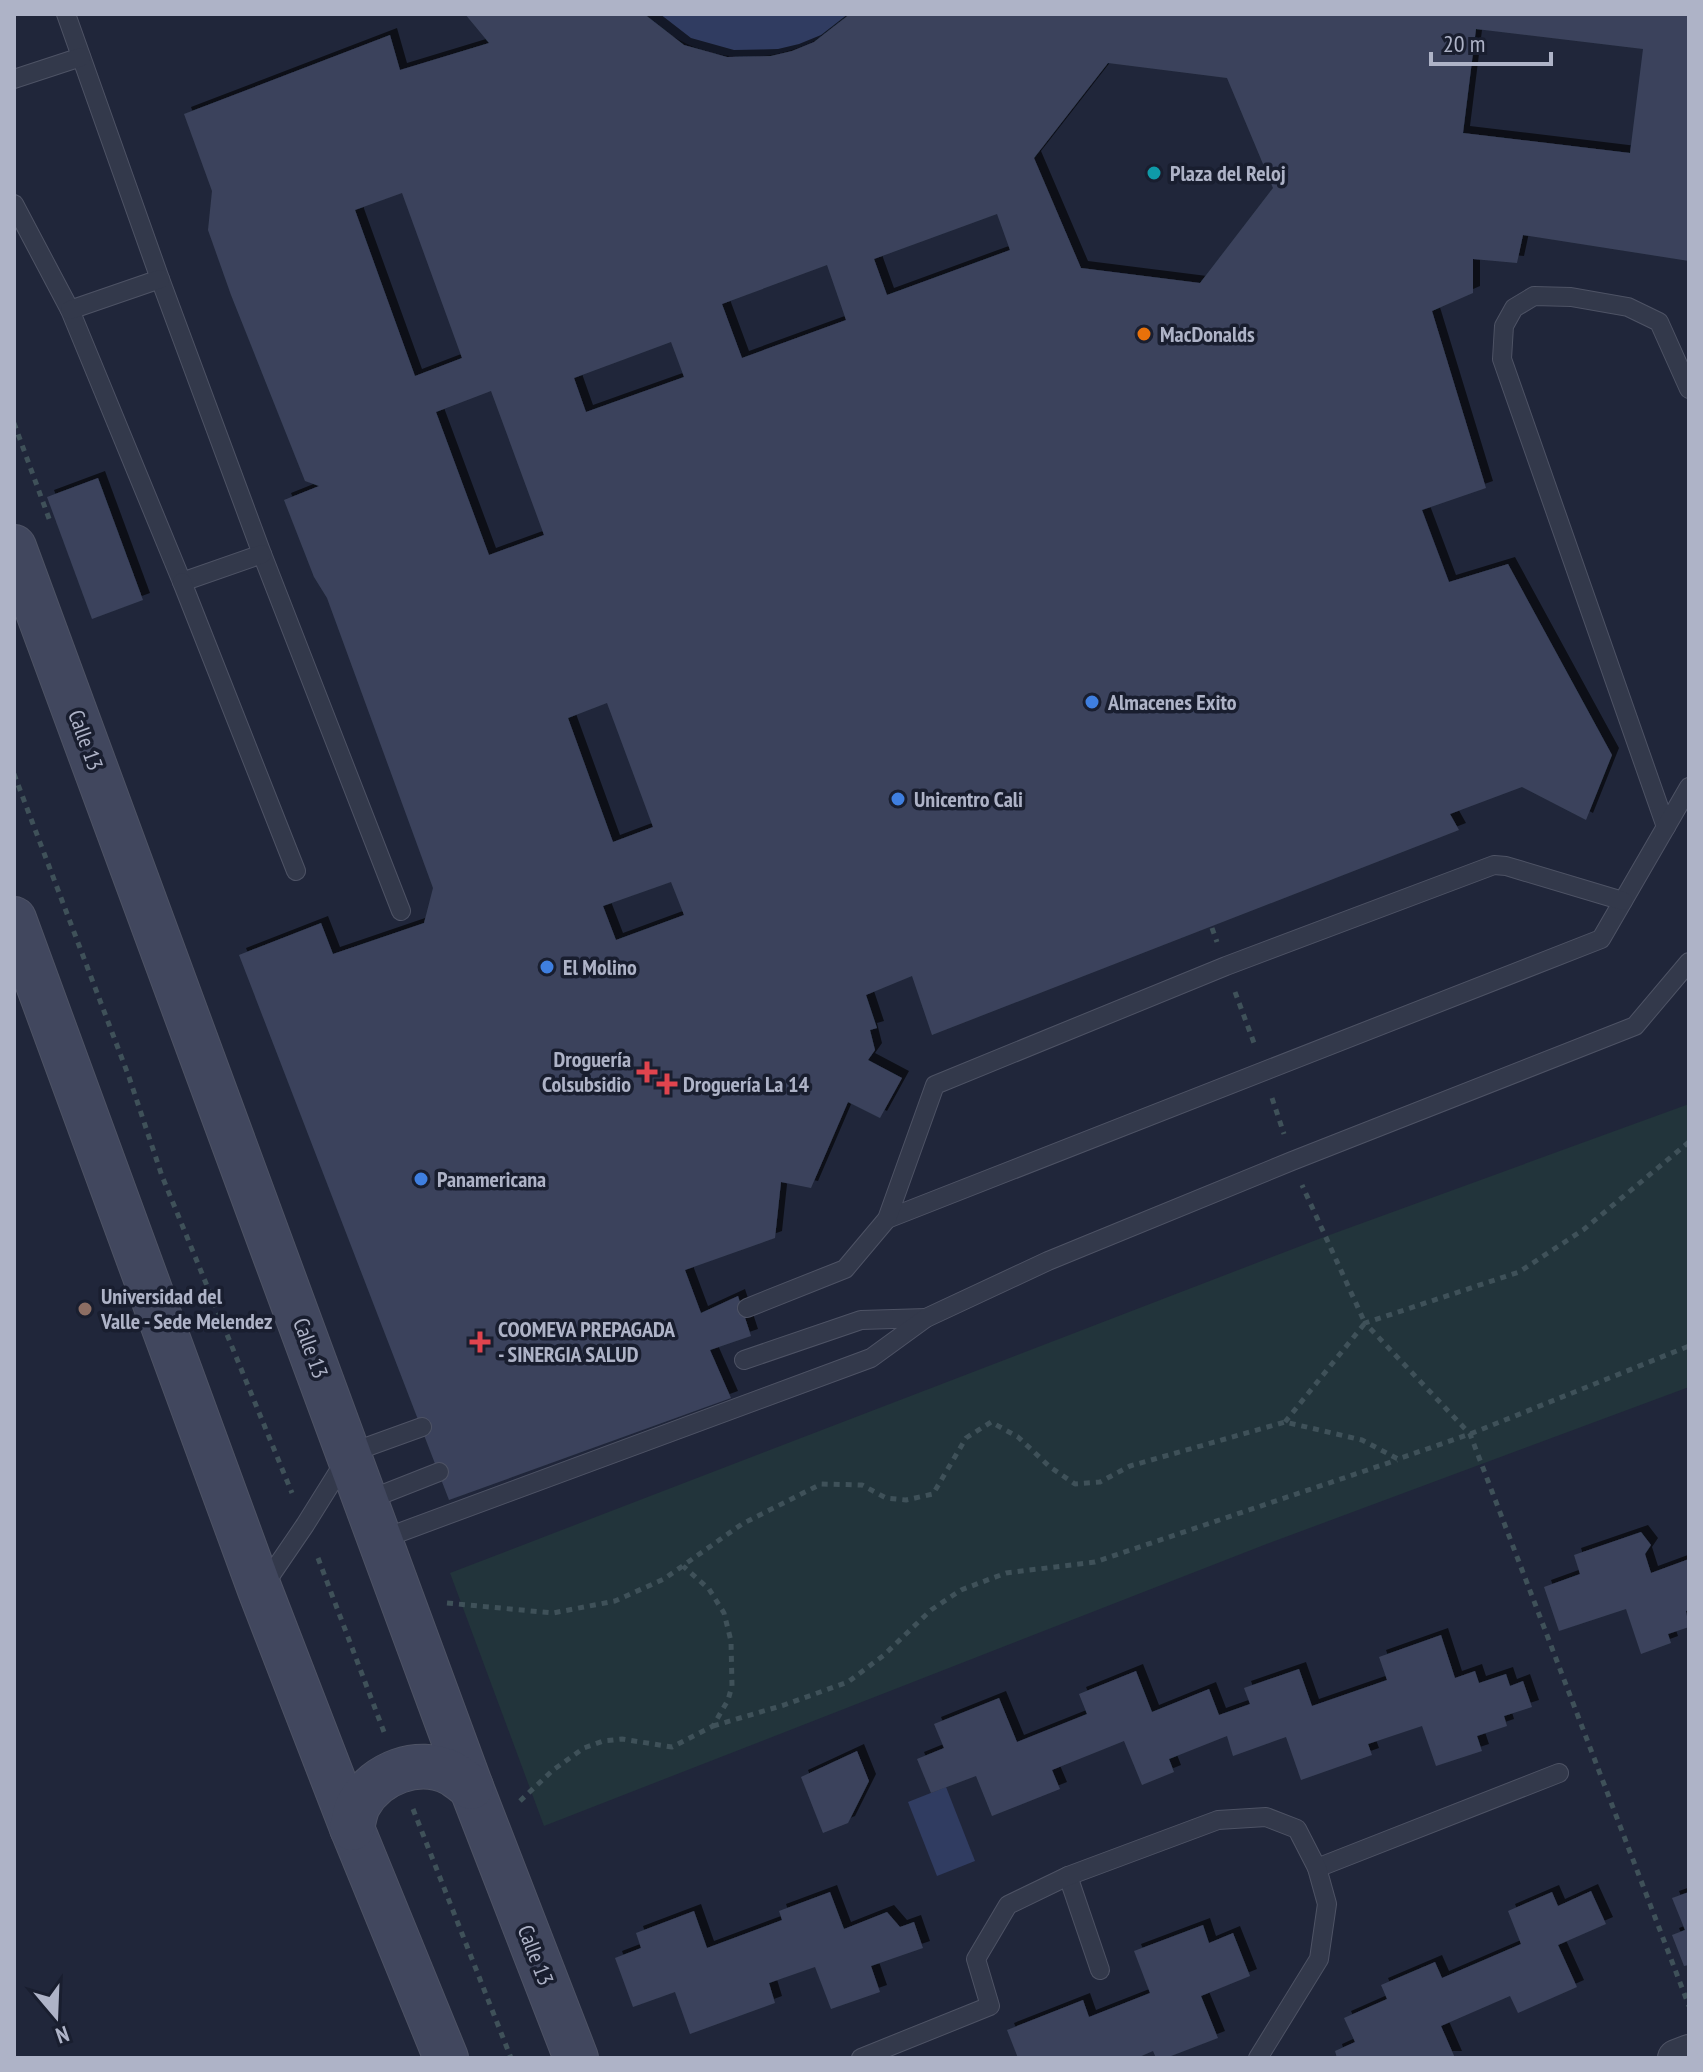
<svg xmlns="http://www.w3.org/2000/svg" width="1703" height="2072" font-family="'PT Sans Narrow',sans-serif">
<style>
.green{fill:#22343b}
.water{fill:#303c61}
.building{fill:#3b435b;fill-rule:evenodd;filter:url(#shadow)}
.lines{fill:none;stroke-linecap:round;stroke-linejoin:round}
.lane-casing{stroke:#4e5365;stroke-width:20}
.street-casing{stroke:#4e5365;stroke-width:38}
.secondary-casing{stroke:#4e5365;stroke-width:46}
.path{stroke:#3f5159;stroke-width:5;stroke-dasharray:6 6;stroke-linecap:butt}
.lane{stroke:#33394b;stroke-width:18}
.street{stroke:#33394b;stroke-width:36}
.secondary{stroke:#41475e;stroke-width:44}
.culture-dot{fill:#0f9aa8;stroke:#191e2f;stroke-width:3}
.food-dot{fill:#e8710a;stroke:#191e2f;stroke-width:3}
.shop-dot{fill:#3f7fe0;stroke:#191e2f;stroke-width:3}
.health-dot{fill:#e0444e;stroke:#191e2f;stroke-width:3}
.education-dot{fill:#8d6e63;stroke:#191e2f;stroke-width:3}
.labels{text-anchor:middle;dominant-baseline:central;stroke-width:7;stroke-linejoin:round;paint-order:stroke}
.poi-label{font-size:22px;font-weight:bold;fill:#aeb3c7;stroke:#191e2f;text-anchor:start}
.street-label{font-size:22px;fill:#aeb3c7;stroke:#191e2f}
</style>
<defs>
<filter id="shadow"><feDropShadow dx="7" dy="-7" stdDeviation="0" flood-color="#0009"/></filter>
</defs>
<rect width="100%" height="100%" fill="#20263a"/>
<path class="green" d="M1689,1104V1387L1264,1545L544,1826L450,1573L1324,1237Z"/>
<g class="water">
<path d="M644,14H850C837,24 824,37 810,43C765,64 709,62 668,33C660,27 651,22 644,14Z"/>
<path d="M946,1787L975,1861L937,1876L908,1802Z"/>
</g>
<g class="building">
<path d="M465,14H644L684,45L727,57L771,56L792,51L814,42L850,14H1689V261L1523,235L1517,263L1473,259V293L1432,311L1486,488L1422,510L1449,582L1508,564L1612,755L1586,820L1522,787L1450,814L1459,830L932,1035L912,976L866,995L877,1028L870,1030L875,1050L868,1060L902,1078L880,1118L848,1102L811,1188L781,1182L775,1238L685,1270L701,1313L738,1296L751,1336L710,1350L731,1398L449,1500L239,955L321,923L333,954L424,923L433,888L327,598L314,577L284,500L319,486L305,481L231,295L208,230L212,191L184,114L390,35L400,70L489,43ZM1476,29L1643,49L1630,153L1463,133ZM1108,63L1227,78L1273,188L1200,283L1081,268L1034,158ZM402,193L462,358L415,376L355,210ZM997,214L1010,250L887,295L874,259ZM827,265L846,320L742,358L722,304ZM671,342L684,377L586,412L574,378ZM491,391L544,535L489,555L436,412ZM607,703L653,827L613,842L568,718ZM671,882L684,915L616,940L603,906Z"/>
<path d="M98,478L143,600L92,619L47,497Z"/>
<path d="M1641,1532L1651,1545L1645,1554L1651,1573L1689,1559V1610L1686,1611L1689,1627L1668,1634L1671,1643L1641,1654L1626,1609L1559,1631L1544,1587L1580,1574L1574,1555Z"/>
<path d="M1441,1635L1455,1678L1475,1671L1479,1683L1506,1674L1510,1686L1523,1681L1532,1707L1504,1716L1507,1726L1477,1736L1482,1751L1436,1766L1422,1726L1368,1744L1372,1755L1301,1780L1286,1737L1233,1756L1227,1736L1169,1759L1174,1772L1142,1785L1124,1741L1052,1770L1060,1789L992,1816L976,1776L931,1793L917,1759L944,1748L934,1724L999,1698L1017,1742L1087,1714L1079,1694L1136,1671L1152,1712L1209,1689L1219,1715L1250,1704L1244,1688L1299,1669L1312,1706L1387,1680L1379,1657Z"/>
<path d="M857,1751L869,1781L848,1823L823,1833L801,1777Z"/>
<path d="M1591,1891L1606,1924L1558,1945L1577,1987L1518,2013L1510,1996L1441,2026L1455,2058H1337L1335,2051L1355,2042L1344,2018L1387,1999L1381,1985L1435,1962L1442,1978L1521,1944L1508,1911L1552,1892L1558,1906Z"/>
<path d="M830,1892L844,1929L887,1912L900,1927L914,1922L923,1948L871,1966L880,1992L831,2009L815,1967L769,1983L775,2003L690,2034L675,1992L633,2007L615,1958L641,1948L636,1933L694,1911L707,1948L782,1920L779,1911Z"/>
<path d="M1689,1892V1965L1684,1966L1672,1935L1685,1930L1672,1898Z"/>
<path d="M1203,1925L1209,1943L1233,1933L1250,1976L1201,1996L1218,2038L1166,2058H1156L1153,2051L1137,2058H1018L1007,2030L1083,2000L1089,2017L1150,1993L1134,1951Z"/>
</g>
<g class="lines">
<g class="lane-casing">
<g id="lane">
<path d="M66,14L160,279L262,554L401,911"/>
<path d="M14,79L81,57"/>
<path d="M14,204L70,310L182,582L262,554"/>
<path d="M70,310L160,279"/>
<path d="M182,582L296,871"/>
<path d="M1666,827L1502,359L1504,326L1514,308L1534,296L1571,297L1628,307L1659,322L1689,389"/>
<path d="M887,1219L1601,939L1689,787"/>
<path d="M747,1308L845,1269L887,1219L935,1085L1226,966L1494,865L1506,866L1623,901"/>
<path d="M744,1360L861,1320L926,1318"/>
<path d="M368,1500L439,1472"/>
<path d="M382,1539L871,1358L926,1318L1048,1261L1292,1161L1635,1026L1689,962"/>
<path d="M262,1588L305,1525L350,1453L422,1427"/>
<path d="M1317,1868L1559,1773"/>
<path d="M1068,1876L1100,1970"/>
<path d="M861,2058L990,2006L976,1959L1008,1905L1068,1876L1218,1820L1266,1817L1297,1829L1317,1868L1327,1904L1319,1959L1258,2058"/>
</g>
</g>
<g class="street-casing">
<path id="street" d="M1676,2058L1689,2053"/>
</g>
<g class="secondary-casing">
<g id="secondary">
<path d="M14,547L471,1787L576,2058"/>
<path d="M14,919L260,1590L352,1828L446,2058"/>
<path d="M352,1828C354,1821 355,1811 359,1804C376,1773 418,1757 451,1773C458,1777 465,1783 471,1787"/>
</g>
</g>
<g class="path">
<path d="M14,423L51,524"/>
<path d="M14,774L129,1077L162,1176L292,1493"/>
<path d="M1212,928L1217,942"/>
<path d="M1235,992L1254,1043"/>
<path d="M1272,1098L1284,1134"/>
<path d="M1689,1142L1583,1230L1519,1272L1365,1323L1470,1434L1689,2006"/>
<path d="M1285,1422L1365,1323L1302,1185"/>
<path d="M318,1558L384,1732"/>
<path d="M447,1603L553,1613L615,1601L664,1579L742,1524L821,1484L862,1485L886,1498L906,1500L933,1494L966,1438L991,1422L1018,1437L1050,1467L1075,1484L1100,1482L1130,1466L1285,1422L1362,1440L1398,1459L1470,1434L1689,1346"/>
<path d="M713,1726L784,1705L848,1682L884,1655L931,1610L961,1590L1006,1573L1095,1562L1397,1460"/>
<path d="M520,1801L553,1770L584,1748L603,1741L622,1739L672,1747L713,1726L728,1700L732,1686L731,1641L724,1613L709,1589L683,1566"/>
<path d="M413,1809L511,2058"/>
</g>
<use href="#lane" class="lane"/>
<use href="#street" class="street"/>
<use href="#secondary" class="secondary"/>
</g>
<circle class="culture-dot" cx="1154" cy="173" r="8"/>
<circle class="food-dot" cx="1144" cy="334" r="8"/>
<g class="shop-dot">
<circle cx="1092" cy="702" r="8"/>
<circle cx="898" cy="799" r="8"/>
<circle cx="547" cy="967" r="8"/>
<circle cx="421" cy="1179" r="8"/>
</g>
<g class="health-dot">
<path d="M643 1060h8v8h8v8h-8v8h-8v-8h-8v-8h8z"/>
<path d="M663 1072h8v8h8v8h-8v8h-8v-8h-8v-8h8z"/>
<path d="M476 1330h8v8h8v8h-8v8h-8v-8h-8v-8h8z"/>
</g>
<circle class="education-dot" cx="85" cy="1309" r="8"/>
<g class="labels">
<g class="poi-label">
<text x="1170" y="173">Plaza del Reloj</text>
<text x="1160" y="334">MacDonalds</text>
<text x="1108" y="702">Almacenes Exito</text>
<text x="914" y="799">Unicentro Cali</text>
<text x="563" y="967">El Molino</text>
<text x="631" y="1059" text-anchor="end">Droguería<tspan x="631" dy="25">Colsubsidio</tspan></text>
<text x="683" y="1084">Droguería La 14</text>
<text x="437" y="1179">Panamericana</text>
<text x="101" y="1296">Universidad del<tspan x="101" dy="25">Valle - Sede Melendez</tspan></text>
<text x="498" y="1329">COOMEVA PREPAGADA<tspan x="498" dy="25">- SINERGIA SALUD</tspan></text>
</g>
<g class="street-label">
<text transform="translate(86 740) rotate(70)">Calle 13</text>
<text transform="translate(311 1348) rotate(70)">Calle 13</text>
<text transform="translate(536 1955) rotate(69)">Calle 13</text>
</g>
</g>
<rect width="1703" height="2072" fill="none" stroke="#aeb3c7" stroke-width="32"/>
<g transform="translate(56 2016) rotate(161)" stroke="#191e2f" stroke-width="6" paint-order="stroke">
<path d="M0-6L14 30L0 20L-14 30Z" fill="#aeb3c7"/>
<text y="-12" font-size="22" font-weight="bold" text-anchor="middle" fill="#aeb3c7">N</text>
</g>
<path d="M1431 52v12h120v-12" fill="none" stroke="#aeb3c7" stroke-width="4"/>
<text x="1443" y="52" font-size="24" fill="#aeb3c7" stroke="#191e2f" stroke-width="6" paint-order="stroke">20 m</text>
</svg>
